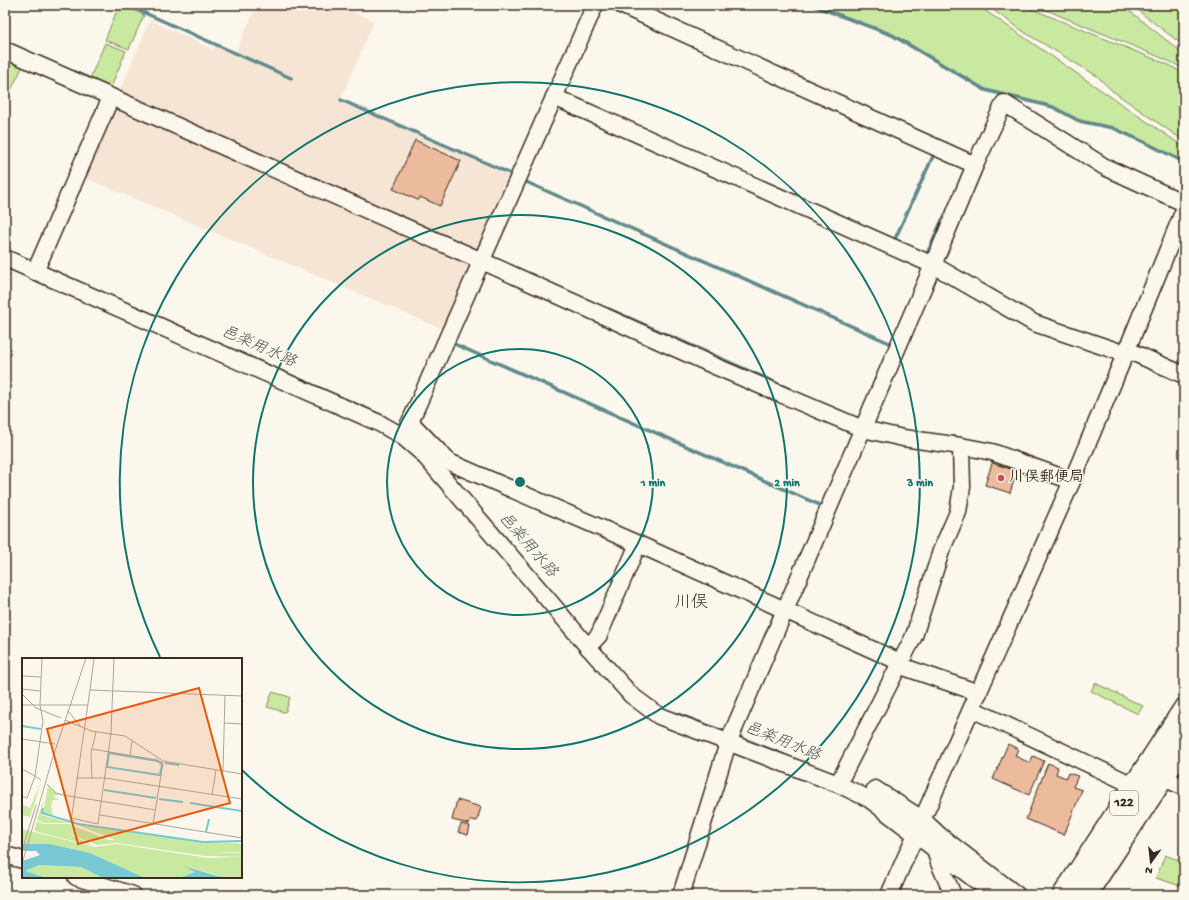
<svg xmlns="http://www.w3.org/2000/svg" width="1189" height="900" font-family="'Gochi Hand','Klee One',sans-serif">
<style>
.built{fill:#f6e5d4}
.green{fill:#c9e8a0;stroke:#82895f}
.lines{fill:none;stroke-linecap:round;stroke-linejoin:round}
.stream{stroke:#60898b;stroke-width:3.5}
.building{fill:#ecba9d;stroke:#3b2a1e}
.minor-casing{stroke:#3b2a1e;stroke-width:19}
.highway-casing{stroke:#3b2a1e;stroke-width:25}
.minor{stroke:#fbf7ec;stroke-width:16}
.highway{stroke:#fbf7ec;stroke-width:22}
.ring{fill:none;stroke:#0f766e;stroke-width:2}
.poi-dot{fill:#d1495b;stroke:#fbf7ec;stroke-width:1.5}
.labels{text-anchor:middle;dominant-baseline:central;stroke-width:3;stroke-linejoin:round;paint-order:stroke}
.shield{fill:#fbf7ec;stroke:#75685c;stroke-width:1}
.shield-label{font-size:14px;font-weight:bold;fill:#3b2a1e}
.poi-label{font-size:15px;font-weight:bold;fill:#3b2a1e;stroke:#fbf7ec;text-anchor:start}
.water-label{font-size:16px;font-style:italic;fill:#4d5954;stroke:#fbf7ec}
.quarter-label{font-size:17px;fill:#3b2a1e;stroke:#fbf7ec}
.inset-river{fill:none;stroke:#78c8d3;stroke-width:2}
.inset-road{fill:none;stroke:#aea59a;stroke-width:1}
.view{fill:#e8590c;fill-opacity:0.15;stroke:#e8590c;stroke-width:2}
.inset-edge{fill:none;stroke:#3b2a1e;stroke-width:2}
.centre{fill:#0f766e;stroke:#fbf7ec;stroke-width:2}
.ring-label{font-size:12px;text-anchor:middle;font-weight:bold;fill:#0f766e;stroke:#fbf7ec;stroke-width:3;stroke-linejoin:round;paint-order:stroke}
</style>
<rect width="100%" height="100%" fill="#fbf7ec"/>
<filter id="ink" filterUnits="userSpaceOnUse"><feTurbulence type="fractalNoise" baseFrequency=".025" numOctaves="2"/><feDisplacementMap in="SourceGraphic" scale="8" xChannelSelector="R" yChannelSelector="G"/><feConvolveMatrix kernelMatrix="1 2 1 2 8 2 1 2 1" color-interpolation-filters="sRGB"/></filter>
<g filter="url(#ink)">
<path class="built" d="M257,5H338L374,21L340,101L512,177L445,330L83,177L150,20L214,50L217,44L236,51Z"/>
<g class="green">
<path d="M119,5H124L144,15L129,49L105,40Z"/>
<path d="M815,5H977L1184,147V161L1147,142L1114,128L1080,120L1052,106L986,89L891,33Z"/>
<path d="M986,5H1022L1169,65L1184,74V141L1111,90L1097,76L1027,34Z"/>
<path d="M1034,5H1122L1184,54V69L1169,61Z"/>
<path d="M1131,5H1184V46Z"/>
<path d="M105,43L126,51L111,87L90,78Z"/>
<path d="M5,58L23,66L8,96L5,94Z"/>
<path d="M1095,683L1143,706L1138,714L1091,691Z"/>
<path d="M272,692L290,697L286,711L284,712L267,707Z"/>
<path d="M1165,855L1184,862V887L1156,878Z"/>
</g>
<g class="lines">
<g class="stream">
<path d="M127,5L291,78"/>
<path d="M812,5L892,35L985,90L1053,107L1079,121L1113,128L1146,143L1184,162"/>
<path d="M341,100L509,173"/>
<path d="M524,181L894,345"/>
<path d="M894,241L935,152"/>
<path d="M925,256H926L942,220"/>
<path d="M609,309L790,389"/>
<path d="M452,343L822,506L782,600L449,455L419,420Z"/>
<path d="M228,348L385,417"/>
<path d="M761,647L776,611"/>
<path d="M653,702L664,709L728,733"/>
<path d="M736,736L784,755"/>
</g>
</g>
<g class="building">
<path d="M415,140L461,161L440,206L420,197L418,200L393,189Z"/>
<path d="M992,463L1017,471L1010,493L985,485Z"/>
<path d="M1008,744L1018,749L1015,756L1030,763L1033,756L1044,761L1029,795L993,779Z"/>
<path d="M1048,763L1058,767L1056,774L1066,778L1068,773L1078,776L1073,787L1082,790L1064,835L1026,819Z"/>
<path d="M457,800L481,807L477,821L471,820L469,824L452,820Z"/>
<path d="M461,824L470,826L468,835L458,832Z"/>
</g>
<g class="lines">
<g class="minor-casing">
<g id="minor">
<path d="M621,5L975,165"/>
<path d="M5,50L482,261L717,367L863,429L903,438L961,446L992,452L1072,481"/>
<path d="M554,97L933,265L1034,323L1117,351L1134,353L1184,375"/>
<path d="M5,258L379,423L402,436L423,454L550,602L588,647L631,695L659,716L838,784L869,799L995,895"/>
<path d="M35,272L111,97"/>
<path d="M410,422L449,462L638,544L900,662"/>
<path d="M405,431L410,422L595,5"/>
<path d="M588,647L599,635L638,544"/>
<path d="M898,665L979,693"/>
<path d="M972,709L1135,786"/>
<path d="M1163,778L1184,787"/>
<path d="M838,784L914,636L941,551L958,512L962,487L961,446"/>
<path d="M875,789L922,819L939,835L1017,895"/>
<path d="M935,850L939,863L953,895"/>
<path d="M5,855L23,860"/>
<path d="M76,877L133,895"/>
<path d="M681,895L728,743L933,265L975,165L1004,103L1105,167L1184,203"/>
<path d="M889,895L1072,481L1126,352L1184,210"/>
</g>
</g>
<g class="highway-casing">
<g id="highway">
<path d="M1064,895L1184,710"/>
<path d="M1085,895L1184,745"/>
</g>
</g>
<use href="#minor" class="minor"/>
<use href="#highway" class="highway"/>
</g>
</g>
<g class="ring">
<circle cx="520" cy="482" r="133"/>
<circle cx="520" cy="482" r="267"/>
<path d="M160 657A400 400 0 1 1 242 770"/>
</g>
<circle class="poi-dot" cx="1001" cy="478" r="4"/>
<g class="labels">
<rect class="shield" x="1110" y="791" width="28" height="24" rx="3"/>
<g class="shield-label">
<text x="1124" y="803">122</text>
</g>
<g class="poi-label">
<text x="1009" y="478">川俣郵便局</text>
</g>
<g class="water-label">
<text transform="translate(258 348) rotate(24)">邑楽用水路</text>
<text transform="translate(527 546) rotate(49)">邑楽用水路</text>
<text transform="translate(782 743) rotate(22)">邑楽用水路</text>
</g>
<g class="quarter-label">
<text x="691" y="604">川俣</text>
</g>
</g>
<g transform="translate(22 658)">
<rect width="220" height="220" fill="#fbf7ec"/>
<path d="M19,124L8,159L0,157V146L8,150ZM26,128L37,137L31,138L37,142H31L29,149L31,158L21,155ZM22,141L19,157L48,165H23L15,162ZM15,163L21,166H47L87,182H93L50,165L181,184L216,185L220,187V194L191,195H220V199L184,198L95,185L75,187L44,174L71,188L16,174L12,172ZM0,171L72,189L95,186L186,200L220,199V220L202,219L166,209L173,214L157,220H123L68,195L0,186ZM17,207L59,209L81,220H25L2,213Z" fill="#c9e8a0"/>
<path d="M0,186H27L68,195L123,220H81L59,209L17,207L3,213L25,220H0V203L18,197L14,193H0ZM162,208L192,217L207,220H157L173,214Z" fill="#78c8d3"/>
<path class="inset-river" d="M0,68L19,71M87,95L135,103L140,106L138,117L85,109ZM143,105L157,107M82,132L134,140M137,141L161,144M168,145L220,153M21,150L20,155L56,166L181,184L220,183M184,174L187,161"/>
<path class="inset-road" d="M0,18L19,19M0,31L18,33M68,32L72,0M0,36L14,50L39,60M0,47H48M48,47H66M46,53L59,69M43,62L69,73L103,78L141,103L220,116M202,65L220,66M0,81L33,86M70,91L135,102L141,105M108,98L110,83M0,111L13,118L21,63L18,47L20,0M201,113L203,37M54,120H83L220,141M70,121L69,95L74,74M25,126L34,135L41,137L134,152M190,137L194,112M0,138L5,140L13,118L19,122M78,157L220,180M49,160L76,166L89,75L92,0M49,163L68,32L220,38M131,166L141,105M0,193L14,147M0,206L30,102L64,0"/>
<path class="view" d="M177,30L208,145L56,186L25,71Z"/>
<rect width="220" height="220" class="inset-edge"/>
</g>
<circle cx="520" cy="482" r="6" class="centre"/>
<g class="ring-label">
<text x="653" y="486">1 min</text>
<text x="787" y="486">2 min</text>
<text x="920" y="486">3 min</text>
</g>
<rect width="1189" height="900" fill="none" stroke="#fbf7ec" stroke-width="20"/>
<rect x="10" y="10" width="1169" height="880" fill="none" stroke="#3b2a1e" stroke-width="1.5" filter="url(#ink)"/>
<g transform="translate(1151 862) rotate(195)" stroke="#fbf7ec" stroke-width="3" paint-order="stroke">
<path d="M0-3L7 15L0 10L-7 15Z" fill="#3b2a1e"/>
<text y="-6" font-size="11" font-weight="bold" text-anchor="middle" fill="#3b2a1e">N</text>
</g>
</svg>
